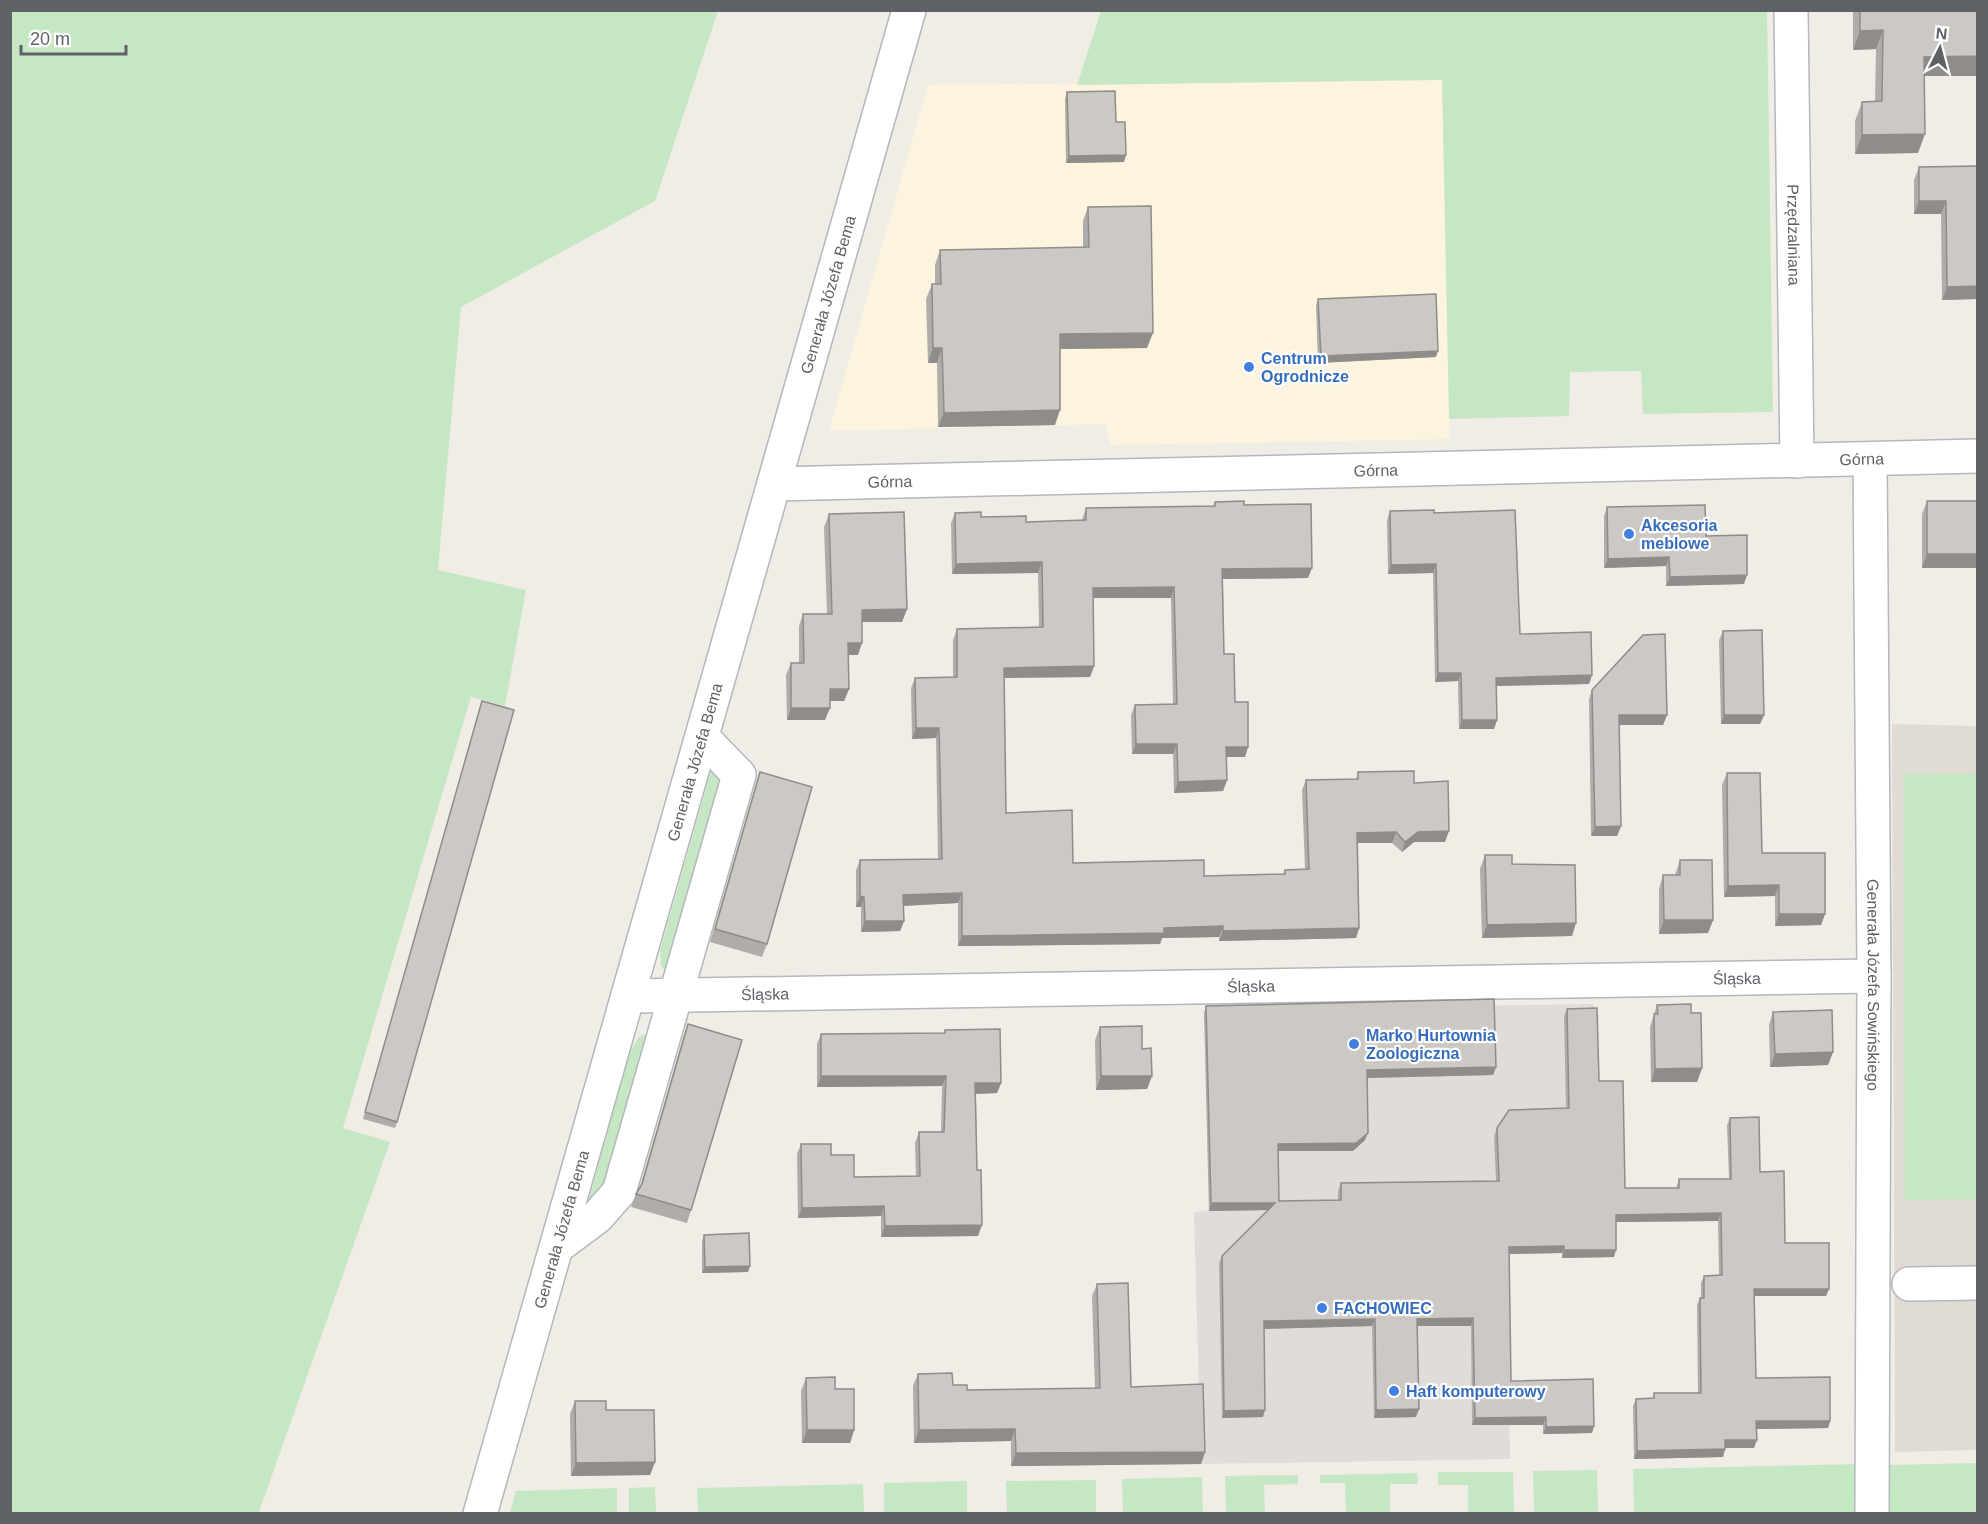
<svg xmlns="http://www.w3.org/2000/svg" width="1988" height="1524" font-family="Arial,sans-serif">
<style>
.commercial{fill:#fdf4df}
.industrial{fill:#dfdcd9}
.education{fill:#e0dcd5}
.green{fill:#c6e7c4}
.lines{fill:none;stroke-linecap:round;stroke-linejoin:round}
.minor-casing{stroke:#b4b7bb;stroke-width:36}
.minor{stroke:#fff;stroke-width:33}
.wall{fill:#afaca9}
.shaded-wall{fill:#8f8c89}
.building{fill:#ccc8c4;stroke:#8f8c89;stroke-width:1.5}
.shop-dot{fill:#3f7fe0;stroke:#fff;stroke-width:2}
.labels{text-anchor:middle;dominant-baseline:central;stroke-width:4.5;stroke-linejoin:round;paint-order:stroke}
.street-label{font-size:16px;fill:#5e6267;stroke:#fff}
.shop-label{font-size:16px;font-weight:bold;fill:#366cbe;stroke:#fff;text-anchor:start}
</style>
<rect width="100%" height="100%" fill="#f0ede7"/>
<path class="commercial" d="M1442,80L1450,439L1111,445L1105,424L829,431L928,85Z"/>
<path class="industrial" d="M1594,1004L1596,1088L1506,1224L1510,1459L1201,1464L1194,1212L1209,1210L1204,1010Z"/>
<path class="education" d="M1892,724L1977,726V1450L1895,1452Z"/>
<g class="green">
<path d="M10,11H718L655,201L461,307L438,570L526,590L505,706L471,697L343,1128L390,1142L259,1512L11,1513Z"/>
<path d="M1101,11H1767L1773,412L1643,414L1641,371L1570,372L1569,416L1449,419L1442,80L1077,85Z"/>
<path d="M711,771L730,780L672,978L661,966L660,951Z"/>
<path d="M1977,773V1199L1905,1200L1903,774Z"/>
<path d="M657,1027L613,1182L585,1213L629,1054L638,1038Z"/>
<path d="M1977,1463V1513L1887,1514V1465Z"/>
<path d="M1860,1464L1859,1513H1634L1633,1469Z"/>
<path d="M1597,1470L1598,1513H1534L1533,1471Z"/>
<path d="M1438,1472H1513L1514,1513H1468V1485H1438Z"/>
<path d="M1417,1473L1418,1484H1390V1513H1346L1345,1483H1320V1475Z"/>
<path d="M1298,1475V1484L1264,1485L1265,1513H1226L1225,1476Z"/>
<path d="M1202,1477L1203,1513H1123L1122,1479Z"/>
<path d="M1096,1480V1513H1007L1006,1481Z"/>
<path d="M967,1481V1513H884V1483Z"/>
<path d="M863,1484L864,1513H698L697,1488Z"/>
<path d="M655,1487L656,1513H629V1488Z"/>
<path d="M617,1488V1513H498L510,1512L516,1491Z"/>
</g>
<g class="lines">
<g class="minor-casing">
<g id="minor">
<path id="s1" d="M1791,10L1797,461"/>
<path id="s2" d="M1870,459L1874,976L1872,1514"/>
<path id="s3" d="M774,484L1978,456"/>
<path id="s4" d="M630,996L1874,976"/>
<path d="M558,1246L597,1217L619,1192L739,775L702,737"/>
<path d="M1909,1284L1978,1283"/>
<path id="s5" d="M480,1514L909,10"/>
</g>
</g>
<use href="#minor" class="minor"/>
</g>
<g class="wall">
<path d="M1853,10H1977L1924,76L1918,153L1855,154V121L1862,102L1875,101L1876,49L1853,50Z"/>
<path d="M1067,92L1116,122L1124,162L1066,163L1065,99Z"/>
<path d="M1977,166V299L1942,300L1941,214H1914V180L1919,167Z"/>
<path d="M1088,207L1147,348L1060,349L1055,425L938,427L937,363H928L926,299L932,284H935V265L940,250L1083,247V221Z"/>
<path d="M1318,299L1436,357L1318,363L1316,306Z"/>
<path d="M1927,501L1977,568H1922V514Z"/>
<path d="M1215,502L1244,505L1308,578L1223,579L1224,654L1235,702L1248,747L1245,757H1227V780L1223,791L1174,793L1173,754H1132L1131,715L1135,705L1173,704L1171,598H1093L1094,666L1090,677L1004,678L1006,813L1073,863L1204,876L1283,874L1285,870L1305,869L1302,790L1306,780L1356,779L1358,772L1414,783L1445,842H1414L1402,852L1392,843H1358L1359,928L1356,938L1219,941V937L1162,938L1160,944L958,946V903L903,906L904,921L900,931L861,932V907H856V870L860,860L938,859L936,738L912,739L911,688L915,678L953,677V640L957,629L1039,627L1038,573L952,574L951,523L955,513L981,517L1026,522L1082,520L1086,508L1213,506Z"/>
<path d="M1607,507L1706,536L1744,584L1666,586V566L1604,568V516Z"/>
<path d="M1390,511L1434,513L1520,634L1592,675L1589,684L1496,686L1497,720L1494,729H1459L1458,681L1435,682L1433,573L1388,574L1387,520Z"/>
<path d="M829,514L907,609L902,622H862L858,655H848L849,689L844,701H830L825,720H787L786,675L791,663H799V626L803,614H827L824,527Z"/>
<path d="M1723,631L1764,715L1760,724H1721L1719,640Z"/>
<path d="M1592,690L1667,715L1663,725H1619L1621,826L1617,836H1591L1589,699Z"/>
<path d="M482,701L397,1122L395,1128L363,1119Z"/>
<path d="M760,772L767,944L762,957L710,942L756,785Z"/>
<path d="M1727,773L1762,853L1825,914L1821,925L1775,926V896L1724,897L1722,785Z"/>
<path d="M1485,855L1512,864L1572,936L1482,938L1480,869Z"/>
<path d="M1680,860L1713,920L1708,933L1659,934V889L1663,875H1675Z"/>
<path d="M1657,1005L1702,1068L1697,1082H1651L1650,1027Z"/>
<path d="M1206,1006L1496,1067L1493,1075L1367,1078L1365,1140L1353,1151H1278L1279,1201L1338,1200V1191L1341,1183L1496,1181L1494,1136L1497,1128L1566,1108L1564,1016L1567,1009L1599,1081L1625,1188H1676L1679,1179H1729L1727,1125L1730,1118L1760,1172L1785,1243L1829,1289L1826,1296H1754L1756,1378L1830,1421L1828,1428L1757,1429L1754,1448H1725L1723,1457L1634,1459L1633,1406L1636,1399H1652L1654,1393H1698L1697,1305L1700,1298H1701V1283L1704,1276L1719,1275L1718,1221L1616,1222L1614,1257L1562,1258V1253L1509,1254L1511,1381L1594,1426L1592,1433L1543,1434V1425H1472L1471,1326H1417L1416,1417L1374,1418L1372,1326L1264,1329L1263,1417L1222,1418L1219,1263L1222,1256L1268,1210L1209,1211L1204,1013Z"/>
<path d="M1773,1012L1833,1052L1828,1065L1770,1067L1769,1025Z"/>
<path d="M688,1024L691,1210L687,1223L631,1207L636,1194L640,1187L683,1038Z"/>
<path d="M1100,1027L1142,1049L1152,1076L1147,1089L1096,1090L1095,1040Z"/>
<path d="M945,1030L1001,1083L997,1093L976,1094L978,1236L881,1237V1216L798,1218L797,1154L801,1144L831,1155L854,1177L916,1176L915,1143L919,1132H941L942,1086L817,1087V1044L821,1034L944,1033Z"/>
<path d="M704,1235L750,1266L748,1272L702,1273V1241Z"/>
<path d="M1097,1284L1131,1387L1205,1452L1201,1464L1011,1466V1441L914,1443L913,1386L918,1374L967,1390L1095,1389L1092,1296Z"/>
<path d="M806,1378L835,1389L854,1430L850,1443H802L801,1391Z"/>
<path d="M575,1401L606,1410L655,1462L650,1475L571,1476L570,1414Z"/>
</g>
<g class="shaded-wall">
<path d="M1883,30L1876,49L1853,50L1860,31Z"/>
<path d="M1977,56V76H1917L1924,57Z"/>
<path d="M1925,134L1918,153L1855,154L1862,135Z"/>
<path d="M1126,155L1124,162L1066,163L1069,156Z"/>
<path d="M1919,201H1946L1941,214H1914Z"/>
<path d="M1977,286V299L1942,300L1947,287Z"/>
<path d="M1153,333L1147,348L1054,349L1060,334Z"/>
<path d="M933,348H942L937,363H928Z"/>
<path d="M1438,351L1436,357L1318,363L1321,356Z"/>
<path d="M1060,410L1055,425L938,427L944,413Z"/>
<path d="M1927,554H1977V568H1922Z"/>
<path d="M1669,557L1666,566L1604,568L1608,559Z"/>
<path d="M1042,562L1038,573L952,574L956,564Z"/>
<path d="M1436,564L1433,573L1388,574L1391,565Z"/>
<path d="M1312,568L1308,578L1219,579L1222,569Z"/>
<path d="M1747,575L1744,584L1666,586L1670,577Z"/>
<path d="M1174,587L1171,598H1089L1093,588Z"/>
<path d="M907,609L902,622H857L862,610Z"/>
<path d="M848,643H862L858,655H844Z"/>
<path d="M1094,666L1090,677L1000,678L1004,668Z"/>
<path d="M1438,673H1461L1458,681L1435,682Z"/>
<path d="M1592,675L1589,684L1493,686L1496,678Z"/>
<path d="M830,689H849L844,701H825Z"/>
<path d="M791,708H830L825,720H787Z"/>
<path d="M1619,715H1667L1663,725H1616Z"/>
<path d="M1724,715H1764L1760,724H1721Z"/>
<path d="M1462,720H1497L1494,729H1459Z"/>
<path d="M916,728H939L936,738L912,739Z"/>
<path d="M1136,744H1177L1173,754H1132Z"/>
<path d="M1226,747H1248L1245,757H1223Z"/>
<path d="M1227,780L1223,791L1174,793L1178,782Z"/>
<path d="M1621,826L1617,836H1591L1595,827Z"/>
<path d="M1449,831L1445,842H1414L1402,852L1405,842L1418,832Z"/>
<path d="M1396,832L1392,843H1354L1357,833Z"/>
<path d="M1779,885L1775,896L1724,897L1728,886Z"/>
<path d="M962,893L958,903L899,906L903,895Z"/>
<path d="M860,896L864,897L861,907H856Z"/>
<path d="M1779,914H1825L1821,925L1775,926Z"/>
<path d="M1664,920H1713L1708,933L1659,934Z"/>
<path d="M865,921H904L900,931L861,932Z"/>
<path d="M1576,923L1572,936L1482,938L1487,925Z"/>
<path d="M1223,926L1219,937L1162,938L1160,944L958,946L962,936L1164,928Z"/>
<path d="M1359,928L1356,938L1219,941L1223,931Z"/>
<path d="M1833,1052L1828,1065L1770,1067L1775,1054Z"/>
<path d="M1496,1067L1493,1075L1364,1078L1367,1070Z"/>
<path d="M1702,1068L1697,1082H1651L1655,1069Z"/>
<path d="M821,1076H946L942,1086L817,1087Z"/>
<path d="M1101,1076H1152L1147,1089L1096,1090Z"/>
<path d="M975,1083H1001L997,1093L972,1094Z"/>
<path d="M1368,1133L1365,1140L1353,1151H1275L1278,1144Z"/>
<path d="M1211,1203H1275L1273,1210L1209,1211Z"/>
<path d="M884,1206L881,1216L798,1218L802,1208Z"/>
<path d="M1721,1213L1718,1221L1613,1222L1616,1215Z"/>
<path d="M982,1225L978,1236L881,1237L885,1226Z"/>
<path d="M1564,1246L1562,1253L1506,1254L1509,1247Z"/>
<path d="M1564,1250H1616L1614,1257L1562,1258Z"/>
<path d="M750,1266L748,1272L702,1273L705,1267Z"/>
<path d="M1754,1289H1829L1826,1296H1751Z"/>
<path d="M1473,1318L1471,1326H1414L1417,1319Z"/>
<path d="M1375,1319L1372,1326L1261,1329L1264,1321Z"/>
<path d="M1419,1409L1416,1417L1374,1418L1376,1410Z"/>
<path d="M1265,1410L1263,1417L1222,1418L1224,1411Z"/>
<path d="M1546,1417L1543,1425H1472L1475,1418Z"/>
<path d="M1756,1421H1830L1828,1428L1754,1429Z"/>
<path d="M1594,1426L1592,1433L1543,1434L1546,1427Z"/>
<path d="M1015,1429L1011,1441L914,1443L919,1430Z"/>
<path d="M807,1430H854L850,1443H802Z"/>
<path d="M1725,1440H1757L1754,1448H1722Z"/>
<path d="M1725,1449L1723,1457L1634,1459L1637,1451Z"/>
<path d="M1205,1452L1201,1464L1011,1466L1016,1453Z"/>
<path d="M655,1462L650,1475L571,1476L576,1463Z"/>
</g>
<g class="building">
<path d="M1860,10H1977V56L1924,57L1925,134L1862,135V102L1882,101L1883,30L1860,31Z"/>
<path d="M1115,91L1116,122H1125L1126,155L1069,156L1067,92Z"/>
<path d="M1977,166V286L1947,287L1946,201H1919V167Z"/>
<path d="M1151,206L1153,333L1060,334V410L944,413L942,348H933L932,284H941L940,250L1089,247L1088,207Z"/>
<path d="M1436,294L1438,351L1321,356L1318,299Z"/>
<path d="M1244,501V505L1311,504L1312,568L1222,569L1224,654H1234L1235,702H1248V747H1226L1227,780L1178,782L1177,744H1136L1135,705L1177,704L1174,587L1093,588L1094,666L1004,668L1006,813L1072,810L1073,863L1204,860V876L1285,874V870L1309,869L1306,780L1358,779V772L1414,771V783L1448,781L1449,831L1418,832L1405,842L1396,832L1357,833L1359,928L1223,931V926L1164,928V933L962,936V893L903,895L904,921H865L864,897L860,896V860L942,859L939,728H916L915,678L957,677V629L1043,627L1042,562L956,564L955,513L981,512V517L1026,516V522L1086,520V508L1215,506V502Z"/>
<rect x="1927" y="501" width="50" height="53"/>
<path d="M1705,505L1706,536L1747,535V575L1670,577L1669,557L1608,559L1607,507Z"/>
<path d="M1434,510V513L1515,510L1520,634L1591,632L1592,675L1496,678L1497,720H1462L1461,673H1438L1436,564L1391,565L1390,511Z"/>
<path d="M904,512L907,609L862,610V643H848L849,689H830V708H791V663H804L803,614H832L829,514Z"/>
<path d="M1762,630L1764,715H1724L1723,631Z"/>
<path d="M1665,634L1667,715H1619L1621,826L1595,827L1592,690L1643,635Z"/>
<path d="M482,701L514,710L397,1122L365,1112Z"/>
<path d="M760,772L812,787L767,944L715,929Z"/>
<path d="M1727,773H1760L1762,853H1825V914H1779V885L1728,886Z"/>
<path d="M1485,855H1512V864L1575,865L1576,923L1487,925Z"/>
<path d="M1680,860H1712L1713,920H1664L1663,875H1680Z"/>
<path d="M1494,999L1496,1067L1367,1070L1368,1133L1356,1143L1278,1144L1279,1201L1341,1200V1183L1499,1181L1497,1128L1509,1110L1569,1108L1567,1009L1597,1008L1599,1081H1623L1625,1188H1679V1179H1731L1730,1118L1759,1117L1760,1172L1784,1171L1785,1243H1829V1289H1754L1756,1378L1830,1377V1421H1756L1757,1440H1725V1449L1637,1451L1636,1399L1654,1398V1393H1701L1700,1298H1704V1276L1722,1275L1721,1213L1616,1215V1250H1564V1246L1509,1247L1511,1381L1593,1379L1594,1426L1546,1427V1417L1475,1418L1473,1318L1417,1319L1419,1409L1376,1410L1375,1319L1264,1321L1265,1410L1224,1411L1222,1256L1275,1203H1211L1206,1006Z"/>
<path d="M1691,1004V1013H1701L1702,1068L1655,1069L1654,1014H1658L1657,1005Z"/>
<path d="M1832,1010L1833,1052L1775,1054L1773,1012Z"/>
<path d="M688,1024L742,1040L691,1210L636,1194L642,1184Z"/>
<path d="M1142,1026V1049L1151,1048L1152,1076H1101L1100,1027Z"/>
<path d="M1000,1029L1001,1083H975L977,1170H981L982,1225L885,1226L884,1206L802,1208L801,1144H831V1155H854V1177L920,1176L919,1132H944L946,1076H821V1034L945,1033V1030Z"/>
<path d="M749,1233L750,1266L705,1267L704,1235Z"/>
<path d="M1128,1283L1131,1387L1203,1384L1205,1452L1016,1453L1015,1429L919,1430L918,1374L952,1373L953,1385H967V1390L1100,1388L1097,1284Z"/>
<path d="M835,1377V1389H854V1430H807L806,1378Z"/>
<path d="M575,1401H606V1410H654L655,1462L576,1463Z"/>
</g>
<g class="shop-dot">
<circle cx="1249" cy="367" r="6"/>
<circle cx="1629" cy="534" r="6"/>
<circle cx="1354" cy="1044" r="6"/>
<circle cx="1322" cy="1308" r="6"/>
<circle cx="1394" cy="1391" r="6"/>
</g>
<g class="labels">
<g class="street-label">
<text stroke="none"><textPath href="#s1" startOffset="225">Przędzalniana</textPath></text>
<text stroke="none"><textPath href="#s5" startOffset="1268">Generała Józefa Bema</textPath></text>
<text stroke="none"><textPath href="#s3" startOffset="1088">Górna</textPath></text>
<text stroke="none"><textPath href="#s3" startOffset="602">Górna</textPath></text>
<text stroke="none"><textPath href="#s3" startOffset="116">Górna</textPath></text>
<text stroke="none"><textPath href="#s5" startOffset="782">Generała Józefa Bema</textPath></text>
<text stroke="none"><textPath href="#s4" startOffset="1107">Śląska</textPath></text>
<text stroke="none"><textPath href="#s2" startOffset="526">Generała Józefa Sowińskiego</textPath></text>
<text stroke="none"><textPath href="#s4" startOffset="621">Śląska</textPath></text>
<text stroke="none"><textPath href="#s4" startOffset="135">Śląska</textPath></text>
<text stroke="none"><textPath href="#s5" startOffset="296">Generała Józefa Bema</textPath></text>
</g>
<g class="shop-label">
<text x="1261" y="358">Centrum<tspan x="1261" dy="18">Ogrodnicze</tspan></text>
<text x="1641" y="525">Akcesoria<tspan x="1641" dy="18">meblowe</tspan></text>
<text x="1366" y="1035">Marko Hurtownia<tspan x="1366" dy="18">Zoologiczna</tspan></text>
<text x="1334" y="1308">FACHOWIEC</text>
<text x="1406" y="1391">Haft komputerowy</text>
</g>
</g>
<rect width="1988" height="1524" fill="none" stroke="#5e6267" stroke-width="24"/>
<g transform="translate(1940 48) rotate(6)" stroke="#ffffff" stroke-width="4.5" paint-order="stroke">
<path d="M0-4.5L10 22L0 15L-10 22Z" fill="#5e6267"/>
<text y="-9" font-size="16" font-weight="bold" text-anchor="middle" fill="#5e6267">N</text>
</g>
<path d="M21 45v9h105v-9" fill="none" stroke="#5e6267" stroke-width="3"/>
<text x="30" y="45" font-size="18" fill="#5e6267" stroke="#ffffff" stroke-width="4.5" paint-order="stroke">20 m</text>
</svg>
